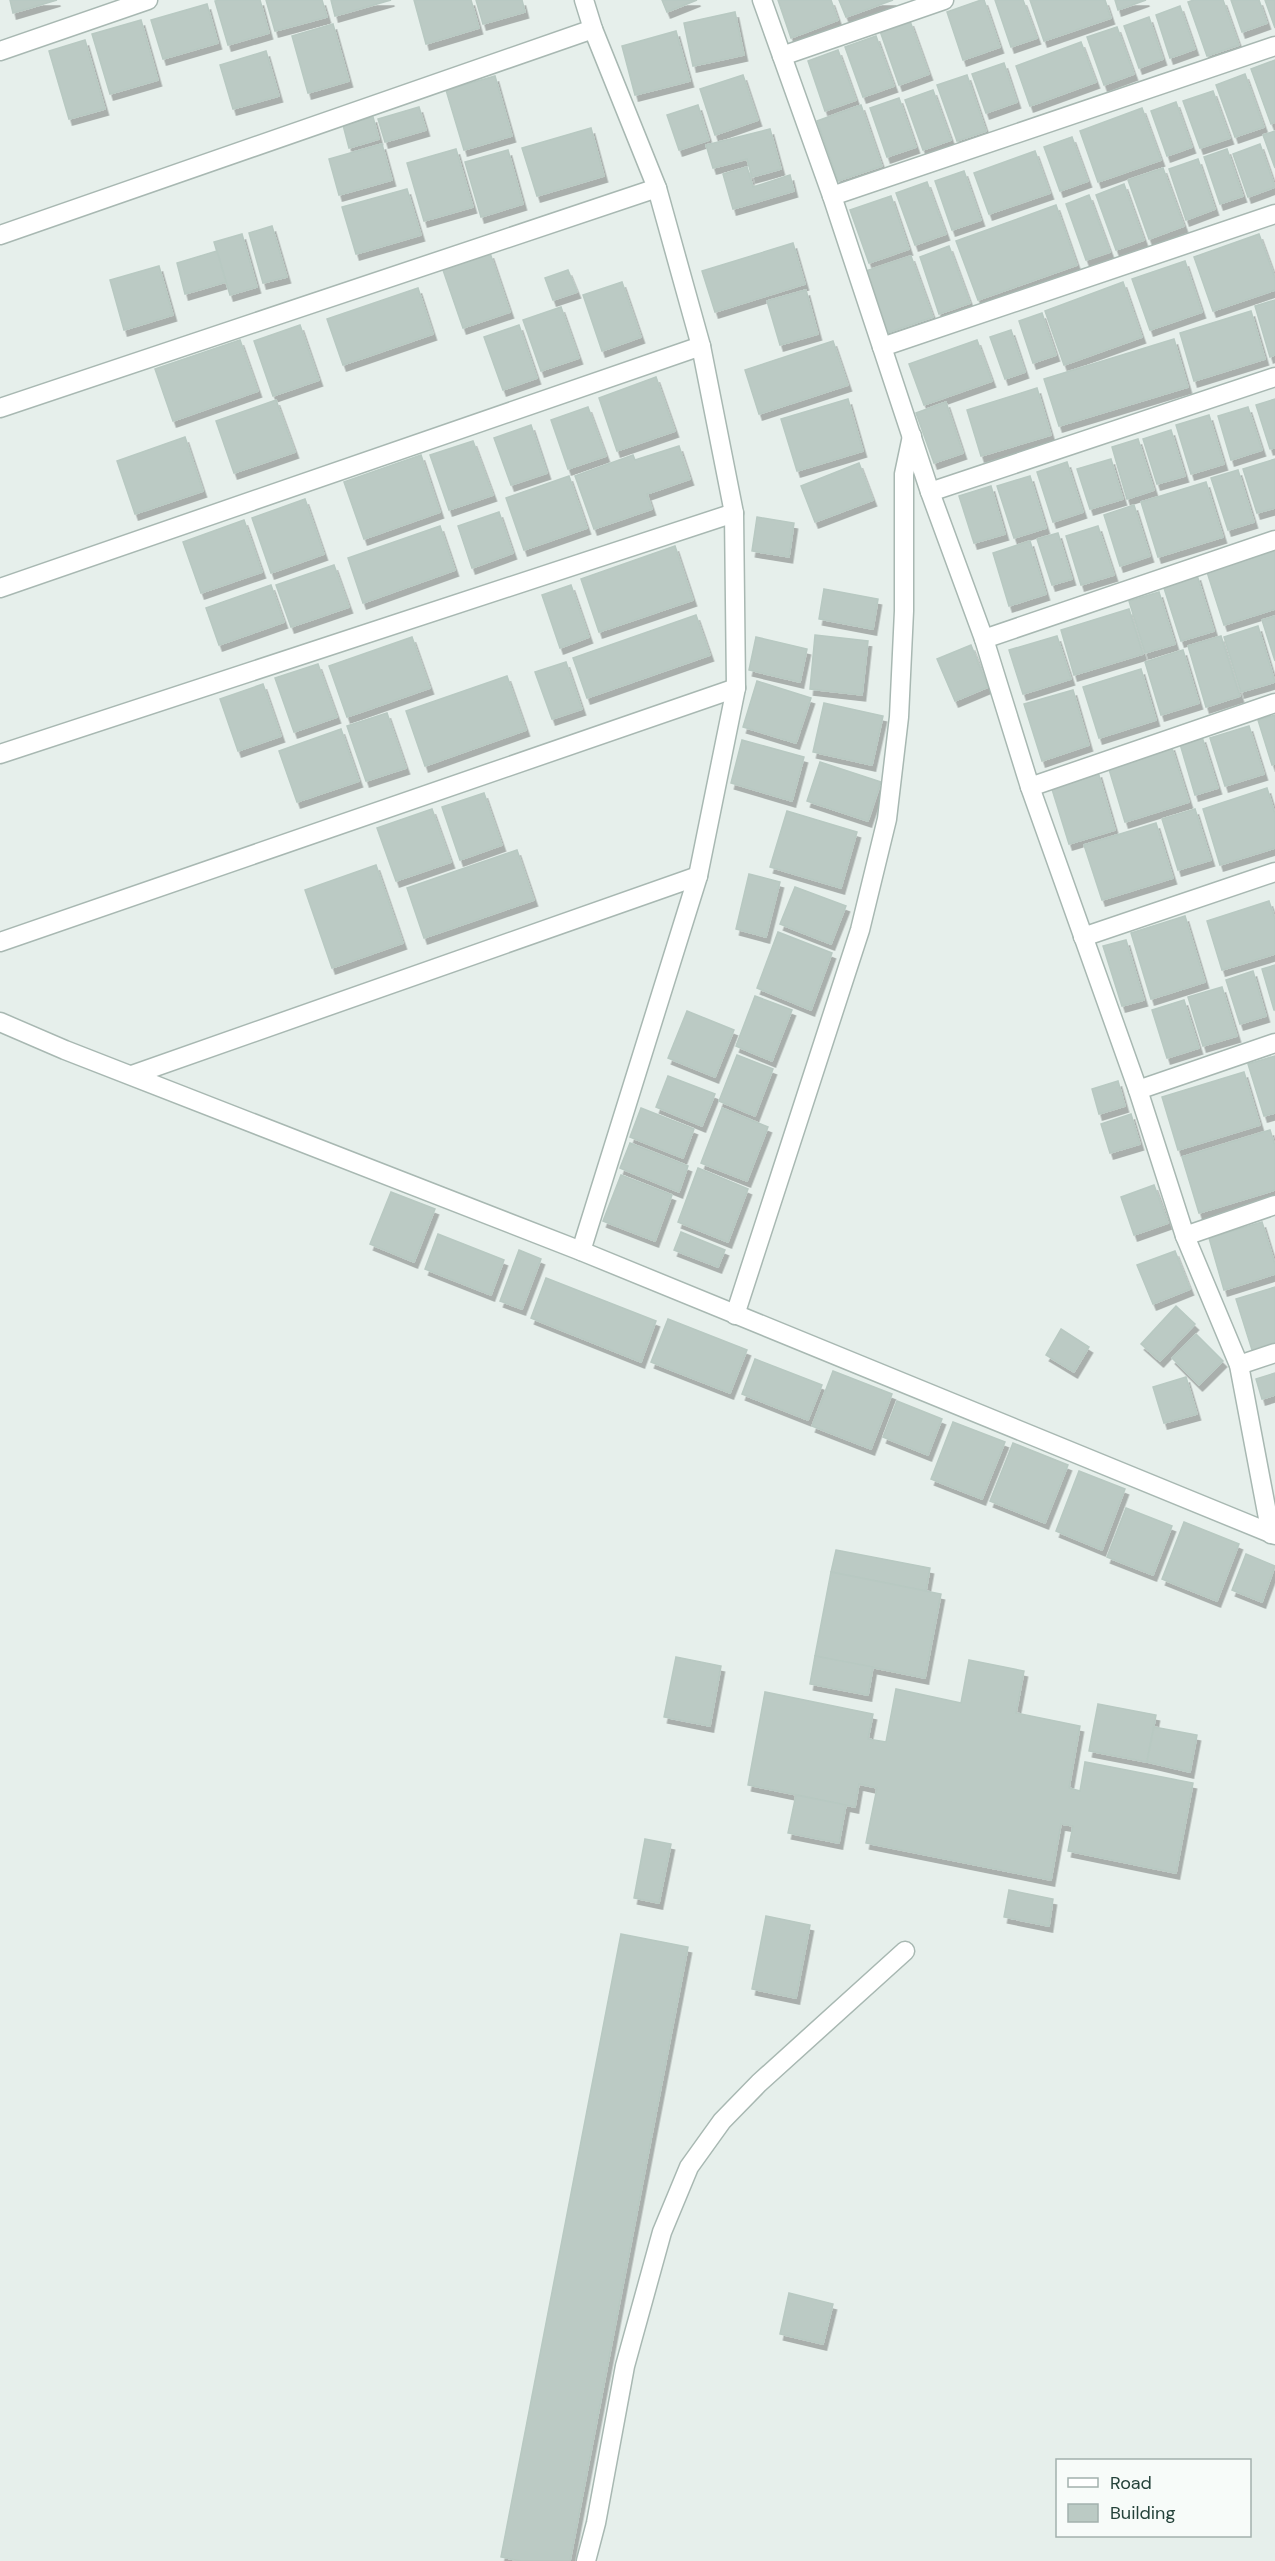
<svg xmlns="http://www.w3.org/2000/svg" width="1275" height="2561" font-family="'DM Sans',sans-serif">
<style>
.building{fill:#bbcac4;stroke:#b8c9c2;stroke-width:1.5;filter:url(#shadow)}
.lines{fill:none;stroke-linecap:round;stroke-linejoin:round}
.street-casing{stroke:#a8b8b2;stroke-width:21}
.street{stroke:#fff;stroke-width:18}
</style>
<defs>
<filter id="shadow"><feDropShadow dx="3.5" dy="6" stdDeviation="0" flood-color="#0004"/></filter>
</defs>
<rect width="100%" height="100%" fill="#e6efeb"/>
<!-- building -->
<g class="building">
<path d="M10,0H57L13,13Z"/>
<path d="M219,0H260L269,33L228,45L215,1Z"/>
<path d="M266,0H322L327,17L275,31Z"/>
<path d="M331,0H391L335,16Z"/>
<path d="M414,0H471L479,28L426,44Z"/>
<path d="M476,0H522L525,12L483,24Z"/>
<path d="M662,0H697L667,12Z"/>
<path d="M778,0H831L838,20L791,38Z"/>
<path d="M839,0H893L846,17Z"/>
<path d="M981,0H984L1000,47L963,60L947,12Z"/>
<path d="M995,0H1023L1037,38L1011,47Z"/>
<path d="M1030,0H1105L1111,18L1044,41Z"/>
<path d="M1115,0H1146L1118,10Z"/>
<path d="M1194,0H1223L1239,45L1207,56L1188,2Z"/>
<path d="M1231,0H1259L1267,23L1242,32Z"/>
<path d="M1265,0H1275V28Z"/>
<path d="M207,4L218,43L163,59L151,20Z"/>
<path d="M1180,6L1195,49L1170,58L1156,15Z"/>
<path d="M735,12L744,55L693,66L684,23Z"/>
<path d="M1149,17L1163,59L1139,68L1124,26Z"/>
<path d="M141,20L158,80L110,94L92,34Z"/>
<path d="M910,21L929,74L899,85L880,31Z"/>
<path d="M333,24L349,81L308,93L292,36Z"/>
<path d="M1117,27L1134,74L1104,85L1087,37Z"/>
<path d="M676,31L690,81L635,95L622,46Z"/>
<path d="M876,36L894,86L863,97L845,47Z"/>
<path d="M85,40L105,109L69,119L49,51Z"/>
<path d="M1081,42L1096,82L1030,106L1016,66Z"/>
<path d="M838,50L856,100L825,111L808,61Z"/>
<path d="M266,51L279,96L233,109L220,65Z"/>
<path d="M1275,60V122L1271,124L1251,69Z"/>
<path d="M1004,63L1017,102L986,113L972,74Z"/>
<path d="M1245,74L1264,127L1235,137L1216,85Z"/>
<path d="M743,75L758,120L715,135L700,89Z"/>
<path d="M967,75L986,131L957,141L937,85Z"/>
<path d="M495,76L512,136L464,150L446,90Z"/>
<path d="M933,90L951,140L923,150L905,100Z"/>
<path d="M1213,91L1230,138L1200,148L1183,101Z"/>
<path d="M899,98L916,147L887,157L870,108Z"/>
<path d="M1176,102L1192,147L1167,156L1151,111Z"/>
<path d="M698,105L709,140L679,150L667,115Z"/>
<path d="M861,105L882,166L838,181L817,121Z"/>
<path d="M419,107L426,130L385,142L378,119Z"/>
<path d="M1142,108L1161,160L1098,182L1080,131Z"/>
<path d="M373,117L379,139L349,148L343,125Z"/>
<path d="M591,128L604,176L537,196L522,148Z"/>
<path d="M770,129L781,169L752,177L747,159L713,168L706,145Z"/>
<path d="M1275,131V168L1263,135Z"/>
<path d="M1072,137L1088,181L1060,191L1044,147Z"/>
<path d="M382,144L392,180L339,195L329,159Z"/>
<path d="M1260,144L1275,187L1248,197L1233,154Z"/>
<path d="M456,149L473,207L424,221L407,163Z"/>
<path d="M1227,149L1243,196L1220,204L1204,157Z"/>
<path d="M508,150L523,204L481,217L465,162Z"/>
<path d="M1035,151L1050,193L989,214L974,173Z"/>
<path d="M1198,159L1215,209L1186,220L1169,169Z"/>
<path d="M747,167L753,187L790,175L794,191L733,209L723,174Z"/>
<path d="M1163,168L1184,226L1149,239L1128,180Z"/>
<path d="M964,171L981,220L952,230L935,181Z"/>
<path d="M927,182L946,234L915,245L896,193Z"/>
<path d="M1124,184L1144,240L1116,250L1096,195Z"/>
<path d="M407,189L421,235L356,254L342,207Z"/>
<path d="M1089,195L1110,252L1086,260L1066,204Z"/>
<path d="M891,196L909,249L869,263L850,210Z"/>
<path d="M1056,205L1077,265L978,300L956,241Z"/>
<path d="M272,226L287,277L263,283L249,233Z"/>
<path d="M242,234L257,287L230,295L214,242Z"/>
<path d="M1259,234L1275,278V290L1213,311L1194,257Z"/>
<path d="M793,243L805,284L715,312L702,271Z"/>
<path d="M949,246L970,303L939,314L920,257Z"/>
<path d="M217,251L226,282L185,294L177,263Z"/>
<path d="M490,253L510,312L463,328L443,270Z"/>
<path d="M911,256L933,317L887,333L866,271Z"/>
<path d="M1185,261L1202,312L1150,330L1132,279Z"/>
<path d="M159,266L173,315L124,330L110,280Z"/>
<path d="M568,270L577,292L553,300L545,278Z"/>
<path d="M622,282L641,337L602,351L583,295Z"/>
<path d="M1123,282L1142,337L1064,365L1045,311Z"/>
<path d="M418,288L433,334L343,365L327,319Z"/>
<path d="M806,290L818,334L780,345L767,301Z"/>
<path d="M1275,300V355L1270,357L1255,306Z"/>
<path d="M561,307L579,358L541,371L523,320Z"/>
<path d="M1251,311L1265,359L1194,381L1180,333Z"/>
<path d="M1042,313L1056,355L1033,363L1019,321Z"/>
<path d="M300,325L319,380L273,396L254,341Z"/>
<path d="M519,325L537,378L503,390L484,337Z"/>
<path d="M1011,330L1025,372L1005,379L990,337Z"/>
<path d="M1174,339L1188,387L1059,426L1044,379Z"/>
<path d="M240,340L258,391L173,421L155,369Z"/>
<path d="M977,340L992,381L924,405L909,364Z"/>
<path d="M833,341L848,385L759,414L745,370Z"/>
<path d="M656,377L675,431L617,451L599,398Z"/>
<path d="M1037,388L1051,435L981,456L967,410Z"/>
<path d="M848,399L863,451L797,471L781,419Z"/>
<path d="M1275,399V448L1270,449L1256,405Z"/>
<path d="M276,400L295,452L234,473L216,421Z"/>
<path d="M946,402L963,453L934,463L916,413Z"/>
<path d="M588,407L606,456L568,469L551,420Z"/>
<path d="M1248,407L1262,450L1231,460L1218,416Z"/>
<path d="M1209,415L1224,464L1191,474L1176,425Z"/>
<path d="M531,425L547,473L511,485L494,438Z"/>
<path d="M1171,430L1185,476L1157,484L1143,439Z"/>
<path d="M185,437L203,491L135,514L117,461Z"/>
<path d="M1138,439L1154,490L1127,499L1112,447Z"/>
<path d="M473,441L493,495L449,510L430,455Z"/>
<path d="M679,446L690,479L647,494L652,509L594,529L575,476L633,455L635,460Z"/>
<path d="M421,455L440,512L364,539L344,482Z"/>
<path d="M1111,459L1123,499L1090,509L1077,469Z"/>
<path d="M1275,459V508L1257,513L1243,469Z"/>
<path d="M1067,462L1083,512L1053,522L1037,472Z"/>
<path d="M859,463L873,500L815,522L801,486Z"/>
<path d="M1238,470L1254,522L1228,530L1211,478Z"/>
<path d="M569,476L587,528L524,550L506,498Z"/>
<path d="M1030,476L1046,528L1014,538L997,486Z"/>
<path d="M1206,482L1223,537L1158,557L1141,502Z"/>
<path d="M991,486L1005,534L974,543L959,496Z"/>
<path d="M305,499L324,554L271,573L252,518Z"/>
<path d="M1134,505L1150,556L1120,566L1104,515Z"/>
<path d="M499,512L513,553L472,568L458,526Z"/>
<path d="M757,517L794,523L789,557L752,551Z"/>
<path d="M244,520L262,572L201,593L183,542Z"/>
<path d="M440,526L455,570L363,603L348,558Z"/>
<path d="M1098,526L1114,575L1081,585L1066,536Z"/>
<path d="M1058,533L1072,579L1052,585L1037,539Z"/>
<path d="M1030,541L1046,594L1009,606L993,553Z"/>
<path d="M675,546L693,600L599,632L581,579Z"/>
<path d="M1275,551V609L1224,625L1207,572Z"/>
<path d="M334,565L349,607L291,627L276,585Z"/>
<path d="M1197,575L1214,631L1181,641L1163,585Z"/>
<path d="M271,585L284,622L219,645L206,608Z"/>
<path d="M571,585L589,637L560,648L542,595Z"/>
<path d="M824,589L878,599L873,629L819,619Z"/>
<path d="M1159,592L1175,644L1145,653L1129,601Z"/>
<path d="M1129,609L1143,654L1074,675L1061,630Z"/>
<path d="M696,615L710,655L587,698L573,658Z"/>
<path d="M1275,616V661L1262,620Z"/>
<path d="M1258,626L1275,682L1241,692L1224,637Z"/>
<path d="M815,635L868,641L862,695L810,689Z"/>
<path d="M1057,636L1071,679L1023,694L1009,650Z"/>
<path d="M1221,636L1240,696L1206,707L1188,646Z"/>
<path d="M412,637L430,688L347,717L329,666Z"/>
<path d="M756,637L807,649L800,682L749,670Z"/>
<path d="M971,645L988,687L955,701L937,659Z"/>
<path d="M1183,650L1199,703L1161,715L1145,662Z"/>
<path d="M566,662L582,709L552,719L535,672Z"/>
<path d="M318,664L337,717L294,732L275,678Z"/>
<path d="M1141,669L1156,720L1099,738L1083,687Z"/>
<path d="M507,676L526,730L425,766L406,711Z"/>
<path d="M757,681L811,698L796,743L743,727Z"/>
<path d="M263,684L281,736L238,751L220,699Z"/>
<path d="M1073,690L1089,745L1042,761L1024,704Z"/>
<path d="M824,703L883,716L872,765L813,752Z"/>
<path d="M387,713L406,768L366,781L347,726Z"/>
<path d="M1275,715V764L1272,765L1258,720Z"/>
<path d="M1249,726L1264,774L1225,786L1210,738Z"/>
<path d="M341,729L359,781L297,802L279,751Z"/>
<path d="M1202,737L1218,788L1195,795L1180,744Z"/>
<path d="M742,740L804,757L792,801L731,783Z"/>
<path d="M1171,745L1189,802L1125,822L1108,766Z"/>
<path d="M820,762L881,782L868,821L807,801Z"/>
<path d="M1098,772L1115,830L1069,844L1051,786Z"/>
<path d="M1267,788L1275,814V848L1220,865L1203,809Z"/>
<path d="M484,793L502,845L460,860L442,807Z"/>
<path d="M432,809L451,862L396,881L377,828Z"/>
<path d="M1195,809L1211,860L1178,870L1162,819Z"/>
<path d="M787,811L857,832L841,888L770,867Z"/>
<path d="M1156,823L1173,878L1102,900L1084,845Z"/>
<path d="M517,850L534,900L424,938L407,888Z"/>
<path d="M376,865L403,943L332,968L305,890Z"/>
<path d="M749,874L780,882L766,937L736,929Z"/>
<path d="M795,887L846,906L831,944L780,924Z"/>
<path d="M1269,901L1275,919V954L1222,970L1207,921Z"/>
<path d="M1185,916L1205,982L1151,999L1131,933Z"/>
<path d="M778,932L832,953L811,1010L757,988Z"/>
<path d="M1126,940L1144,1000L1122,1006L1103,946Z"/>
<path d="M1275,965V1010H1274L1262,969Z"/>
<path d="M1253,971L1266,1016L1240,1024L1226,980Z"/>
<path d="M1222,987L1237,1036L1203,1046L1188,997Z"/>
<path d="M755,996L792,1010L772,1061L736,1046Z"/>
<path d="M1184,1000L1199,1048L1167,1058L1152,1010Z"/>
<path d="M687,1011L734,1030L715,1077L668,1058Z"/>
<path d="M737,1055L773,1069L755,1116L719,1101Z"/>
<path d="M1275,1056V1113L1264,1116L1248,1064Z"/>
<path d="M1244,1072L1260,1125L1178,1150L1162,1097Z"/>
<path d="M668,1076L715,1094L702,1126L656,1107Z"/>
<path d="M1118,1081L1125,1106L1099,1114L1092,1089Z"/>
<path d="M641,1108L694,1129L683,1158L630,1137Z"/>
<path d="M722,1108L768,1127L747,1181L701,1163Z"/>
<path d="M1131,1114L1140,1144L1110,1153L1101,1124Z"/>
<path d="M1270,1130L1275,1146V1190L1199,1213L1182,1157Z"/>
<path d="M630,1143L688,1166L679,1192L620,1168Z"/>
<path d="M698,1168L748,1189L728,1242L678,1222Z"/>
<path d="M621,1175L672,1195L655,1241L603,1221Z"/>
<path d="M1154,1185L1168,1223L1134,1235L1121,1197Z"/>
<path d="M391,1192L435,1209L414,1262L370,1244Z"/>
<path d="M1262,1222L1275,1264V1274L1224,1290L1209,1238Z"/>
<path d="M681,1232L725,1250L718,1267L674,1250Z"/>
<path d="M438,1234L504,1260L491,1295L425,1269Z"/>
<path d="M519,1250L541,1259L522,1309L500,1301Z"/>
<path d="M1175,1251L1190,1289L1153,1304L1137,1265Z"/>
<path d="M546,1278L656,1321L641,1362L531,1318Z"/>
<path d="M1275,1287V1346L1253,1353L1236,1299Z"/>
<path d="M1176,1306L1195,1324L1160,1361L1141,1344Z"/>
<path d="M668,1319L747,1350L730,1393L651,1362Z"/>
<path d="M1061,1329L1089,1347L1074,1372L1046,1355Z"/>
<path d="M1196,1334L1223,1361L1199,1385L1172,1358Z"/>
<path d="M755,1359L822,1385L808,1420L742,1394Z"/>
<path d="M833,1371L892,1394L871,1449L812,1426Z"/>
<path d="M1275,1373V1395L1262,1399L1256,1379Z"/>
<path d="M1186,1377L1197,1414L1164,1423L1153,1387Z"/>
<path d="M897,1401L942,1419L928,1455L883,1437Z"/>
<path d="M953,1422L1005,1442L982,1499L931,1479Z"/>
<path d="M1013,1443L1068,1465L1045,1523L990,1501Z"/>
<path d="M1079,1471L1125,1489L1102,1550L1056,1531Z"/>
<path d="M1126,1508L1172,1526L1153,1575L1107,1557Z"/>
<path d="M1184,1522L1239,1544L1217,1601L1162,1579Z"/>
<path d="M836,1550L930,1568L926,1591L831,1572Z"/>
<path d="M1246,1554L1275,1566L1262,1602L1232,1590Z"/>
<path d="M831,1572L941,1594L925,1678L815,1656Z"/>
<path d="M815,1656L873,1667L868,1695L810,1684Z"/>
<path d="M676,1657L721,1666L710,1726L664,1717Z"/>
<path d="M969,1660L1024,1671L1016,1713L1080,1726L1069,1788L1080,1791L1085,1762L1193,1783L1176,1873L1068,1851L1073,1826L1061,1824L1051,1880L866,1843L877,1788L859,1784L855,1807L748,1785L765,1692L873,1714L868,1739L886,1742L896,1689L961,1703Z"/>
<path d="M1098,1704L1156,1715L1147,1762L1089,1751Z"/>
<path d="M1154,1727L1197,1735L1190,1772L1147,1762Z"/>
<path d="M796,1795L846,1805L839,1843L788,1833Z"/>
<path d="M645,1839L671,1844L659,1903L634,1898Z"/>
<path d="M1009,1890L1053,1899L1049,1926L1004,1917Z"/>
<path d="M766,1916L810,1925L796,1998L752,1989Z"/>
<path d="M621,1934L688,1947L570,2561H521L501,2557Z"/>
<path d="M789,2293L833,2304L823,2344L780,2334Z"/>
</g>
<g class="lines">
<!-- street casing -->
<g class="street-casing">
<g id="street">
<path d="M762,0L832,196L930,492L984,639L1030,787L1138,1090L1185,1236L1239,1365L1271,1534L1275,1532"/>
<path d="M0,51L148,0"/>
<path d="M782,56L944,0"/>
<path d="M832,196L1275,46"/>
<path d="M0,235L593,29"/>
<path d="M882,347L1275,214"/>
<path d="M0,408L657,188"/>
<path d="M930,492L1275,377"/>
<path d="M0,588L701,346"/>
<path d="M984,639L1275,540"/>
<path d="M0,754L734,513"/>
<path d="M1030,787L1275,703"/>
<path d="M1083,937L1275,872"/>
<path d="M0,942L736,688"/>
<path d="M0,1022L65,1050L581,1251L1275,1535"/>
<path d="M132,1075L698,876"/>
<path d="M1138,1090L1275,1043"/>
<path d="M1185,1236L1275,1205"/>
<path d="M581,1251L698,876L736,688L734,513L701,346L657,188L593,29L584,0"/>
<path d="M735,1315L860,930L887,819L899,717L904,611V474L912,436"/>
<path d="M1239,1365L1275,1353"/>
<path d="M586,2561L596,2523L625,2366L662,2232L689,2167L722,2121L759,2083L905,1951"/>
</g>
</g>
<!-- street -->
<use href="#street" class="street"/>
</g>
<!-- legend -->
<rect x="1056" y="2459" width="195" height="78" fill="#f7fbf9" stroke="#a3b1ad" stroke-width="1.5"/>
<rect x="1068" y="2478" width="30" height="9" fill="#ffffff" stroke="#a3b1ad" stroke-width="1.5"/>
<text x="1110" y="2489" font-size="18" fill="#24423a">Road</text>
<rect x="1068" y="2504" width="30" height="18" fill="#bbcac4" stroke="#a3b1ad" stroke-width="1.5"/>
<text x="1110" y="2519" font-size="18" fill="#24423a">Building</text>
</svg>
